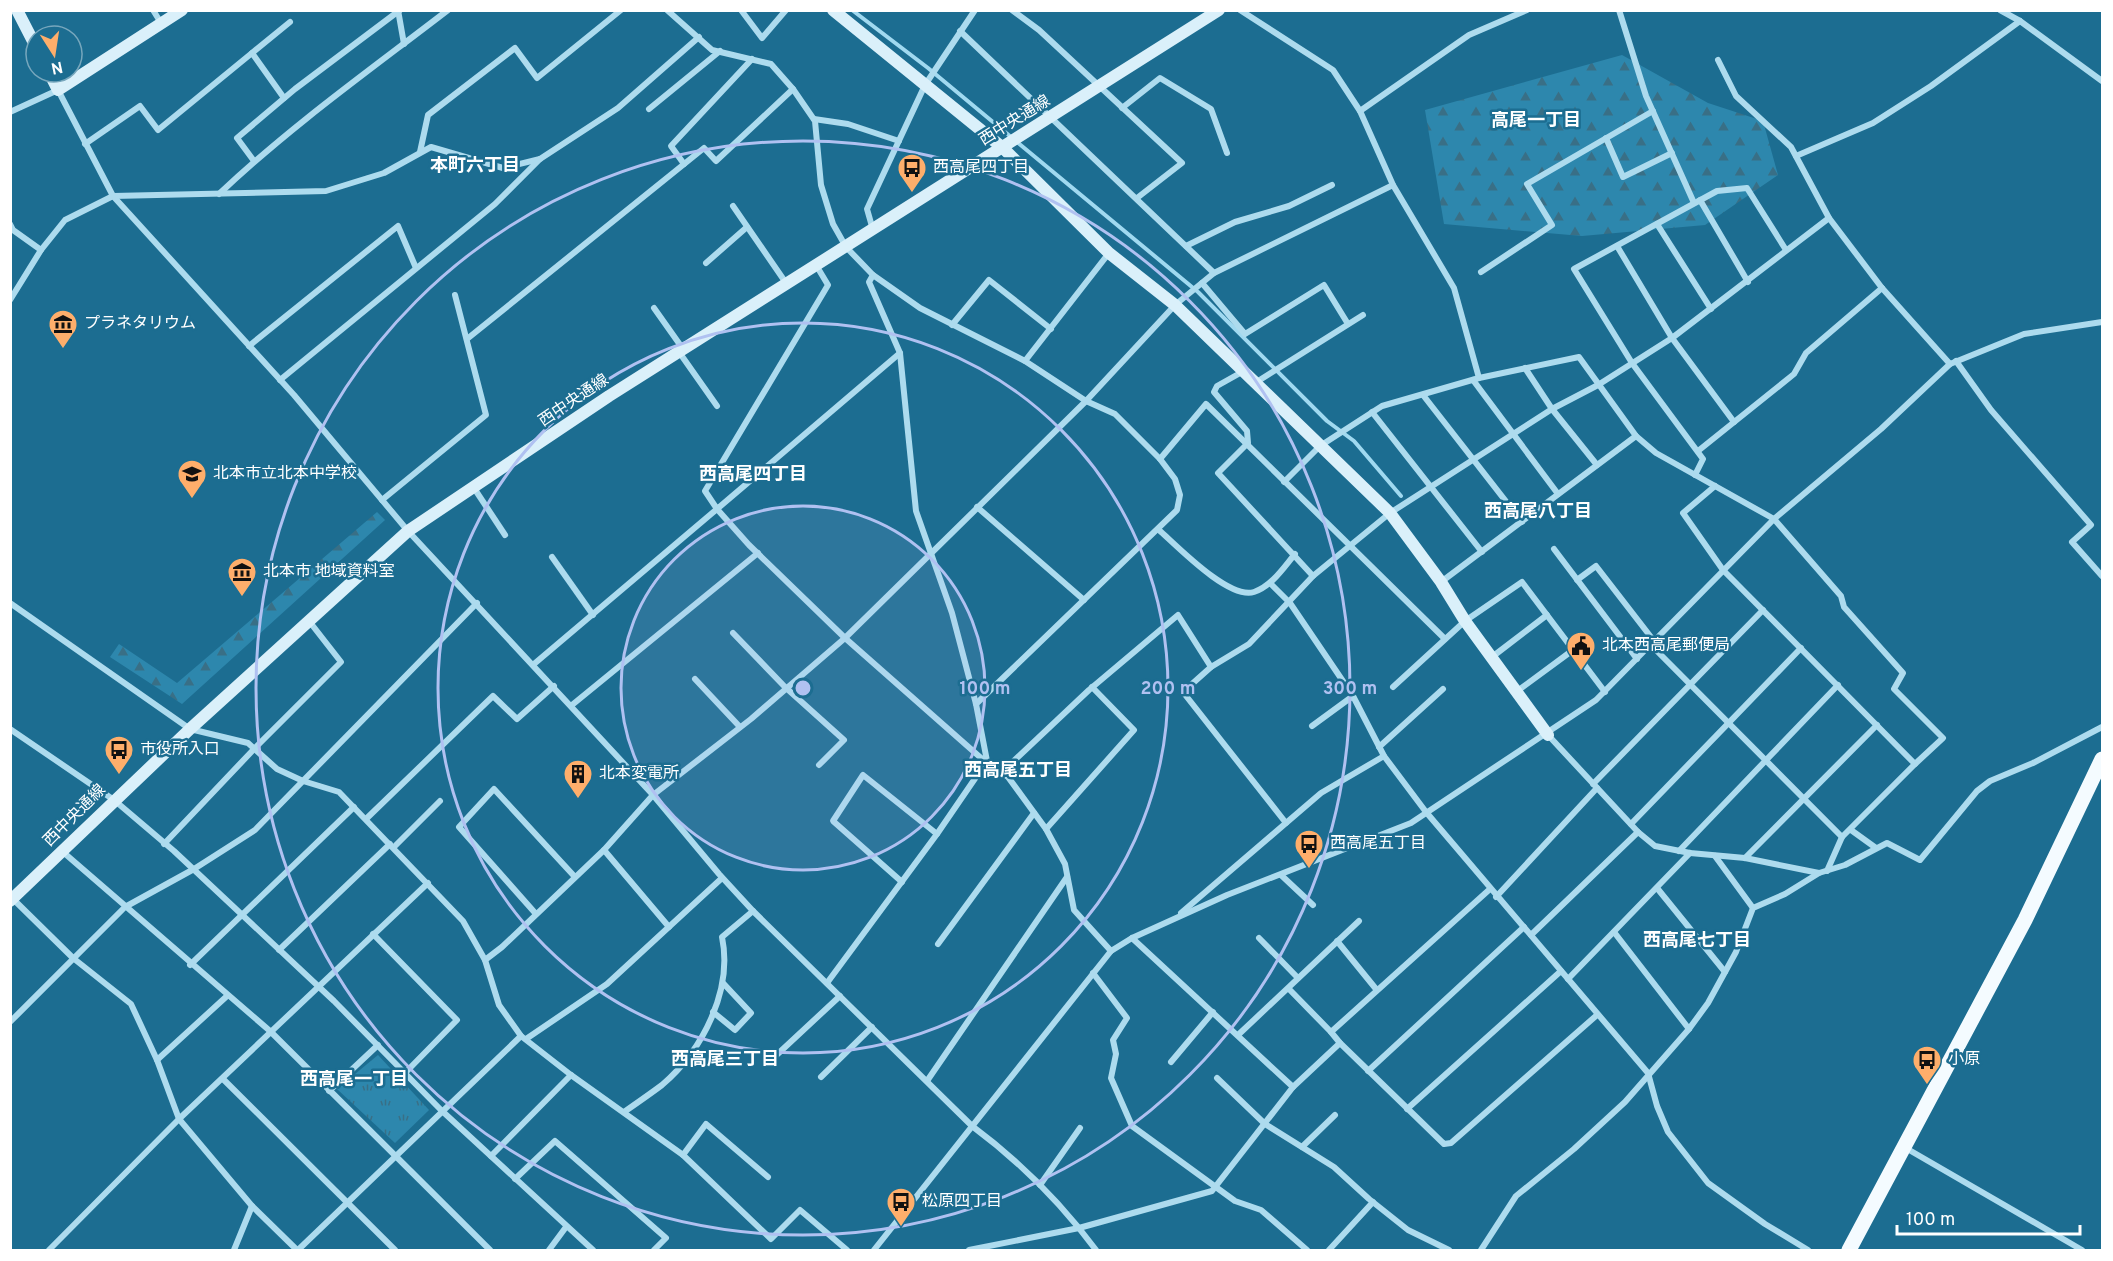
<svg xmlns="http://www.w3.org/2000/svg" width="2113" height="1261" font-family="Overpass,'Noto Sans JP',sans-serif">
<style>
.grass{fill:url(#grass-tufts)}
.forest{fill:url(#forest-firs)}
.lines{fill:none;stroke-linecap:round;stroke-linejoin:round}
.stream{stroke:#a0d9f0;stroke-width:4}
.street{stroke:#addbee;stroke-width:6}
.secondary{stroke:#daf0fa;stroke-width:12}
.primary{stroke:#f4fbff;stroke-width:15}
.ring{fill:none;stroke:#b0c1f1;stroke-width:3}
.labels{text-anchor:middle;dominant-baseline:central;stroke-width:5;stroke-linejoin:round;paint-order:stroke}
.street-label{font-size:16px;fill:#fff;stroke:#1c6d91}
.poi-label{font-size:16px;fill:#fff;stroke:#1c6d91;text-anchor:start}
.neighbourhood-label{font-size:18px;font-weight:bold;fill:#fff;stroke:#1c6d91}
.centre{fill:#b0c1f1;stroke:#1c6d91;stroke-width:3}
.ring-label{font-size:18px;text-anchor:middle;font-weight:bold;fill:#b0c1f1;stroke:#1c6d91;stroke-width:5;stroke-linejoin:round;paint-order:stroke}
</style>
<defs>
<pattern id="grass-tufts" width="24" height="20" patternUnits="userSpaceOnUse" patternTransform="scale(1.5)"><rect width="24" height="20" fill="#2d87ad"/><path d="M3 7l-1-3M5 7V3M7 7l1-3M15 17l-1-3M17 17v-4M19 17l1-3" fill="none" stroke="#396f86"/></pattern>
<pattern id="forest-firs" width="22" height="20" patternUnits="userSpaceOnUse" patternTransform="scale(1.5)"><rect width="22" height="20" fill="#2d87ad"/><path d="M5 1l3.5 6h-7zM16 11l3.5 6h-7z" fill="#396f86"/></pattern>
</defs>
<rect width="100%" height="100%" fill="#1c6d91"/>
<!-- grass -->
<path class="grass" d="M378,1055L429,1110L395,1143L337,1089Z"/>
<!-- forest -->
<g class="forest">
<path d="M1622,55L1708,103L1763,121L1778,175L1705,225L1582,236L1444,224L1425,110Z"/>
<path d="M377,512L385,520L182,704L110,657L119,644L177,683Z"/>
</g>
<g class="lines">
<!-- stream -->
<g class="stream">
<path d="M852,10L928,68L1011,137"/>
<path d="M1017,142L1198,292L1327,421L1354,441L1401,496"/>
</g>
<!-- street -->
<g class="street">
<path d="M153,10L161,23"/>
<path d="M398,10L404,44"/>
<path d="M667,10L712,50L771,64L793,89L815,121L821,185L833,224L846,247L873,275L920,308L1025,361L1086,401L1115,414L1160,459L1175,479L1180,495L1177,510L976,704"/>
<path d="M741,10L762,38L786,10"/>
<path d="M1012,10L1039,30L1182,163L1137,198"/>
<path d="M1240,10L1333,70L1360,111L1393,185L1454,288L1479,378"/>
<path d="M1619,10L1646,96L1694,203"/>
<path d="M2000,10L2020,21L2102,81"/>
<path d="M960,31L1214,273"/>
<path d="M1718,60L1736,96L1791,147L1829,218L1882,288L1950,364"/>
<path d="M284,98L252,53L290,22"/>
<path d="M1122,108L1160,78L1211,109L1227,153"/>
<path d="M649,109L720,51"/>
<path d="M1360,111L1469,35L1527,10"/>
<path d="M10,112L58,90L113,196L294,395L408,531L653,795L719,874L753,911L972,1126C1019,1161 1061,1203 1096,1250"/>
<path d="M814,119L848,124L899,141"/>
<path d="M1606,138L1623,177L1672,153"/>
<path d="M85,144L140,106L158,130L252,53"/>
<path d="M420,152L428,115L515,48L537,78L621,10"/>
<path d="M1796,156L1873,123L1931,86L2020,21"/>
<path d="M254,161L237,138L295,89L400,10"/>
<path d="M684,164L671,146L752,59"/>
<path d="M219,194C291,126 370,70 448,10"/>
<path d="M1700,200L1748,282"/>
<path d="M733,206L786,283"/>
<path d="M10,224L13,230L41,250"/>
<path d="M1657,224L1711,309"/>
<path d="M873,230L867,209L925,85L975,10"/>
<path d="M1186,246L1235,222L1289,206L1332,185"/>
<path d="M1617,246L1672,338L1734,422"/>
<path d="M706,263L747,227"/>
<path d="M816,265L828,285L705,491L717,509L900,353"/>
<path d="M1481,272L1552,225L1527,184L1653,111"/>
<path d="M1202,283L1245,334L1324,285L1348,324"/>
<path d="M10,300L41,250L65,220L113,196L326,191L384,173L431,147L503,168L540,159"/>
<path d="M654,308L683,349"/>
<path d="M952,325L989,280L1051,329"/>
<path d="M467,339L704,148L716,161L793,89"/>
<path d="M249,346L398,226L416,268"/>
<path d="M679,352L717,406"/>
<path d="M1025,361L1109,253"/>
<path d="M1956,361L1991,410L2091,525L2072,542L2102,576"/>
<path d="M1525,368L1552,409L1597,465"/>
<path d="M1242,372L1217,386L1214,392L1247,431L1248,443L1218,473L1313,576L1390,513L1552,409L1598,385L1672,338L1829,218"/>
<path d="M280,380L495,204L540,159L618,108L699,37"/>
<path d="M1473,380L1558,494"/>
<path d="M1255,383L1363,315"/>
<path d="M1423,395L1522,522"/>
<path d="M1372,412L1482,552"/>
<path d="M1698,451L1794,374L1806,353L1882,288"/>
<path d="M1160,459L1206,404L1445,639"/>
<path d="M1695,475L1703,459L1632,363L1574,269L1717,191L1747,188L1786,250"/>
<path d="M1284,482L1320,446L1382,406L1479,378L1579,357L1636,436L1656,453L1774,519L1841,596L1844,607L1903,673L1894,689L1943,738L1915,764"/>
<path d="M1715,486L1683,513L1723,570L1915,764L1842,837L1827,871"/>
<path d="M474,488L505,535"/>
<path d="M382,500L486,415L455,295"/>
<path d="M977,507L1084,600"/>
<path d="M1159,530C1177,546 1229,600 1254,592C1272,586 1284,567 1295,554"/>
<path d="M1554,549L1637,659"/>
<path d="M552,557L593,615"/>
<path d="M1577,580L1596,566L1654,641"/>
<path d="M1441,582L1636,436"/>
<path d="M1270,583L1290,603L1353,696L1384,756L1426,812L1648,1073L1657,1106L1668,1132L1708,1183L1765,1224L1808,1250"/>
<path d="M10,603L190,729L248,743L277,769L303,781L339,792L463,921L485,960L499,1005L521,1036L571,1075L683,1155L771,1239L800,1210L847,1250"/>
<path d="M733,633L785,687L844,740L819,765"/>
<path d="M1651,645L1842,837"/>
<path d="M1492,657L1547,615"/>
<path d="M534,664L717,509L749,545L845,638L981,758L1008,777L1046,829L1065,864L1074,910L1111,951"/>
<path d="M695,679L740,727"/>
<path d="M1393,687L1465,621L1522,582L1605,692"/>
<path d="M1516,692L1573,650"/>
<path d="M572,705L758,553"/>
<path d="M1312,726L1353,696"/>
<path d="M10,729L114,800L174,851L334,1001L441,1110L593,1250"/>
<path d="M1548,735L1638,832L1655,846L1690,853L1745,858L1819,873"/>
<path d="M1379,747L1443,689"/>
<path d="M1001,773L1089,690L1178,615L1211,667"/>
<path d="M1593,784L1763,610"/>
<path d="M366,819L493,696L517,719L554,686"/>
<path d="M1286,823L1183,692L1211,667L1249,644L1313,576"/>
<path d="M1631,824L1801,648"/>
<path d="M1046,829L1134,730L1092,687"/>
<path d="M1851,830L1876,848"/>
<path d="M164,844L255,748L341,662L309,621"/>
<path d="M394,847L440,801"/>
<path d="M604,850L669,927"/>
<path d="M1679,851L1838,685"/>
<path d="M63,852L270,1031L490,1250"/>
<path d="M1715,856L1753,908"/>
<path d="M1745,858L1877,725"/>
<path d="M1281,875L1313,905"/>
<path d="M902,882L833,821L863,775L937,834"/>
<path d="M1657,888L1725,972"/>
<path d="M1490,889L1331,1032L1340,1043L1444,1144L1451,1143L1597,1015"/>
<path d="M11,897L73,958L131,1004L157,1060L179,1119L252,1206L297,1250"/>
<path d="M1496,897L1597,788"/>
<path d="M1181,913L1321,793L1384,756"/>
<path d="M536,914L459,827L494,789L575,877"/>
<path d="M1614,932L1689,1029"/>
<path d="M373,934L457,1020L405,1073"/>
<path d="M1531,935L1638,832"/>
<path d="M1132,938L1293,1087L1340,1043"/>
<path d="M1259,938L1298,978"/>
<path d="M1337,941L1376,989"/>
<path d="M938,944L1034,813"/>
<path d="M279,950L390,844"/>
<path d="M485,960L502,947L604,850L653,795L751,719L845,638L1086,401L1175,305L1214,273L1393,185"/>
<path d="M190,965L354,807"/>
<path d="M1093,973L1127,1018L1113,1040L1116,1054L1111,1078L1132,1126L1235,1201L1261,1210L1307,1250"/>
<path d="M1568,979L1690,853"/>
<path d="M827,983L937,834L987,761L976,704L952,613L916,511L900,353L869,282L873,275"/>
<path d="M1289,989L1331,1032"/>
<path d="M713,1012L735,1030L751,1013L723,983"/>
<path d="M10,1022L125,907L194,869L255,830L477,603"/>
<path d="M1238,1035L1359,921"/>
<path d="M526,1039L607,984L722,878"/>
<path d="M157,1060L227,996"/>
<path d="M1171,1062L1213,1012"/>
<path d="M768,1063L840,996"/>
<path d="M1368,1071L1524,927"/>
<path d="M821,1077L872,1027"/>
<path d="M1217,1078L1265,1124L1334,1167L1369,1199L1408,1230L1449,1250"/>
<path d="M223,1079L395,1250"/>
<path d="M927,1081L1067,877"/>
<path d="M329,1091L378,1045"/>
<path d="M1407,1109L1561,971"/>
<path d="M624,1112C637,1103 650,1094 662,1085C703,1050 733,990 722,937L753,911"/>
<path d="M1302,1147L1335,1115"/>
<path d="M1904,1147L2082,1250"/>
<path d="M683,1155L706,1124L768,1177"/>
<path d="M491,1156L571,1075"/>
<path d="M515,1179L555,1141L666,1238L654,1250"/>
<path d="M1040,1185L1080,1128"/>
<path d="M49,1250L179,1119L428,883"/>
<path d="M234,1250L252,1206"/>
<path d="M298,1250L521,1036"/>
<path d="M549,1250L566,1227"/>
<path d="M874,1250L1111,951L1132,938L1227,895L1411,823L1596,700L1774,519L1881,429L1950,364L2024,334L2102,322"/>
<path d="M969,1250L1079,1228L1212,1191L1293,1087"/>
<path d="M1329,1250L1373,1202"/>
<path d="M1481,1250L1516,1196L1574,1149L1625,1102L1689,1029L1708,1003L1736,952L1753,908L1785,894L1819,873L1845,865L1887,843L1920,860L1977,791L1990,781L2033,763L2102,727"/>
</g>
<!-- secondary -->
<g class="secondary">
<path d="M17,10L36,47"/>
<path d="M833,10L1003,148L1109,253L1175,305L1390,513L1441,582L1465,621L1548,735"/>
<path d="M49,72L58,90L182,10"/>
<path d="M10,901L190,729L408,531L609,396L1219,10"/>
</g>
<!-- primary -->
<path class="primary" d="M1849,1250L2025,920L2102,759"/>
</g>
<!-- distance rings -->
<circle cx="803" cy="688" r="182" fill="#b0c1f1" fill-opacity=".12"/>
<g class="ring">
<circle cx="803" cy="688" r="182"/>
<circle cx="803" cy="688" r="365"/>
<circle cx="803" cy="688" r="547"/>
</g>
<!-- icons -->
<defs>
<g id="bus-pin" transform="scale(1.5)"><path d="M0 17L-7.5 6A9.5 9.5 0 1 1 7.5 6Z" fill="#feae6b" stroke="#1c6d91"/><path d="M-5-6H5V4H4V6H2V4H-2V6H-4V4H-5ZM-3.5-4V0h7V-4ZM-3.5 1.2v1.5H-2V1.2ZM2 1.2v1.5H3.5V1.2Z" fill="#111"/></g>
<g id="museum-pin" transform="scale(1.5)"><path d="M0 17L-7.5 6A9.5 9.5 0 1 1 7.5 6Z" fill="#feae6b" stroke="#1c6d91"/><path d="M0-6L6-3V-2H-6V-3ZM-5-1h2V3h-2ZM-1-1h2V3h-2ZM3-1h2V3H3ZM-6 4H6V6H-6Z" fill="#111"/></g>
<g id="school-pin" transform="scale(1.5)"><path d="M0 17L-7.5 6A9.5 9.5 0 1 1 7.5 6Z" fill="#feae6b" stroke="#1c6d91"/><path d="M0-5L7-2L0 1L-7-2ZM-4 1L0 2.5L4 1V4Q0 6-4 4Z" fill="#111"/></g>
<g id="civic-pin" transform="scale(1.5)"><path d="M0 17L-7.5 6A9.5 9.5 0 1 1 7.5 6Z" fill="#feae6b" stroke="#1c6d91"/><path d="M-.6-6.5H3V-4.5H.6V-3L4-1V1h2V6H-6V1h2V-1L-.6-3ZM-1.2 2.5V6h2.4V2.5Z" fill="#111"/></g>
<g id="building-pin" transform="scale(1.5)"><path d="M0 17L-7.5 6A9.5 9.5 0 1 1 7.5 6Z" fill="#feae6b" stroke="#1c6d91"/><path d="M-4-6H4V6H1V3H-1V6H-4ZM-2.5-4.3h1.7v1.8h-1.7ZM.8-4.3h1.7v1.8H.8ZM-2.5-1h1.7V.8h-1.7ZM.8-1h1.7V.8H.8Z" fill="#111"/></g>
</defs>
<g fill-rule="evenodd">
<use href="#bus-pin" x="912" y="168"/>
<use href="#museum-pin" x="63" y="324"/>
<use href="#school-pin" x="192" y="474"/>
<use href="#museum-pin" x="242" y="572"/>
<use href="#civic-pin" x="1581" y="646"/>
<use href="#bus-pin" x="119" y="750"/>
<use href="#building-pin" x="578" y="774"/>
<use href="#bus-pin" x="1309" y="844"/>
<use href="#bus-pin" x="1927" y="1060"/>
<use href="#bus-pin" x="901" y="1202"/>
</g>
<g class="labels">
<!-- street labels -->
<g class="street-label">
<text transform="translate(1015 121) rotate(-32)">西中央通線</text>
<text transform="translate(574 401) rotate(-34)">西中央通線</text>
<text transform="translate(75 816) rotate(-45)">西中央通線</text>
</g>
<!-- poi labels -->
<g class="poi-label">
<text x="933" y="168">西高尾四丁目</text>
<text x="84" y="324">プラネタリウム</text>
<text x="213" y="474">北本市立北本中学校</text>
<text x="263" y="572">北本市 地域資料室</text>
<text x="1602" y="646">北本西高尾郵便局</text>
<text x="140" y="750">市役所入口</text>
<text x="599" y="774">北本変電所</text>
<text x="1330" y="844">西高尾五丁目</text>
<text x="1948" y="1060">小原</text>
<text x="922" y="1202">松原四丁目</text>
</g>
<!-- neighbourhood labels -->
<g class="neighbourhood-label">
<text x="1536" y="121">高尾一丁目</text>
<text x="475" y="166">本町六丁目</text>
<text x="753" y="475">西高尾四丁目</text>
<text x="1538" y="512">西高尾八丁目</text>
<text x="1018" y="771">西高尾五丁目</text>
<text x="1697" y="941">西高尾七丁目</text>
<text x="725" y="1060">西高尾三丁目</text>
<text x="354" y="1080">西高尾一丁目</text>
</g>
</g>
<circle cx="803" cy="688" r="9" class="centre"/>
<g class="ring-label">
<text x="985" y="694">100 m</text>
<text x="1168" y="694">200 m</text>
<text x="1350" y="694">300 m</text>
</g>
<!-- border -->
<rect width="2113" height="1261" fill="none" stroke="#ffffff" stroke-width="24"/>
<!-- north arrow -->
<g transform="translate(54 54) rotate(168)"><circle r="28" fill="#1c6d91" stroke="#77a7bd" stroke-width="1.5"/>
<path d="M0-4.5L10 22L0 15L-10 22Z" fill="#feae6b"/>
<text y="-9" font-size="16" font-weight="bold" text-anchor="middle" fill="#ffffff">N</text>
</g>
<!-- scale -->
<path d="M1897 1225v9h183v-9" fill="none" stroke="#ffffff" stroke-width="3"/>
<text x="1906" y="1225" font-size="18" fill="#ffffff" stroke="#1c6d91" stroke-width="4.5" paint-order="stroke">100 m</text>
</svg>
